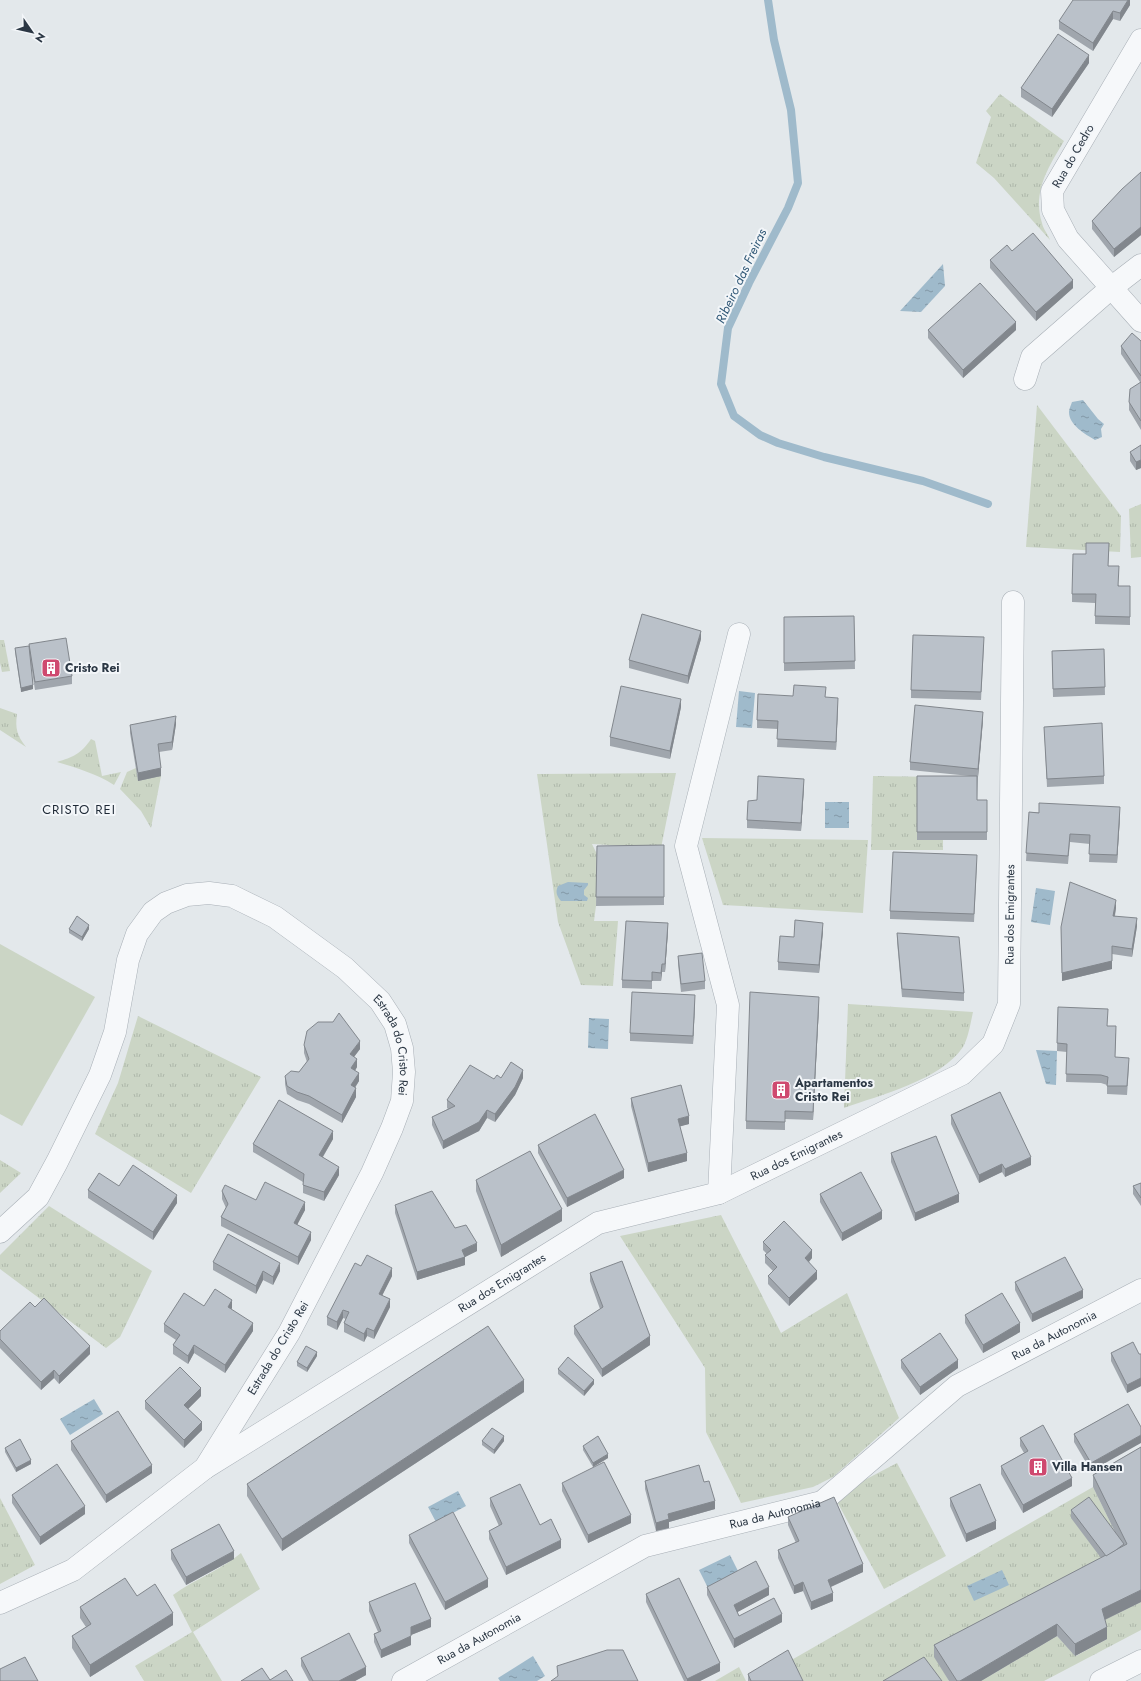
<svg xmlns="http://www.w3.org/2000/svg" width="1141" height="1681" font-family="Jost,sans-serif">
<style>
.grass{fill:url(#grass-tufts)}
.pitch{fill:#cbd5c5}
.water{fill:url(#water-ripples)}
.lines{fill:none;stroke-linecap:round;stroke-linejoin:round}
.stream{stroke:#9fbacb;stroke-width:8}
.minor-casing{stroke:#a8afb6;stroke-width:23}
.tertiary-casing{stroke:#a8afb6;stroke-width:23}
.minor{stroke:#f6f8fa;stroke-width:22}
.tertiary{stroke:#f6f8fa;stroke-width:22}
.wall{fill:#a0a6ad}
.shaded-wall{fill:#82878d}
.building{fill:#bac1c9;stroke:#82878d}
.labels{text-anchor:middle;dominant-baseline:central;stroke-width:4;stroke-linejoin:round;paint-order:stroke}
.street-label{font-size:12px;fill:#2b3744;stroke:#f3f6f9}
.poi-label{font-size:12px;font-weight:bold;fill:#2b3744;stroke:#f3f6f9;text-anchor:start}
.water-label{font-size:13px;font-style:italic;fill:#345b79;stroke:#f3f6f9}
.neighbourhood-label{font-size:13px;letter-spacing:1px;fill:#1d2835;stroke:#f3f6f9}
</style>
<defs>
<pattern id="grass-tufts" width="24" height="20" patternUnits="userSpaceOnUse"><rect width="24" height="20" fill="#cbd5c5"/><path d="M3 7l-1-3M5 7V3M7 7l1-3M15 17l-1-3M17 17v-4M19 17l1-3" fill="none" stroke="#aeb7aa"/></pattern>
<pattern id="water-ripples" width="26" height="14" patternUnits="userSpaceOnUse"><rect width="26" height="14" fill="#9fbacb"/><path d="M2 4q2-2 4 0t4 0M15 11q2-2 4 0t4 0" fill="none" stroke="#8298a6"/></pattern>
</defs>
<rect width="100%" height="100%" fill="#e3e8eb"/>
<!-- grass -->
<g class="grass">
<path d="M1000,94L1064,141C1049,166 1032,192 1042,223C1043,229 1048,234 1050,240L994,178L976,163L991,117L986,111Z"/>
<path d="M1037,405L1121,516L1120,552L1026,547Z"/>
<path d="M1141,504V557L1131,558L1129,509Z"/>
<path d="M0,640H4L10,671L2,672L0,663Z"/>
<path d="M0,708L17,714C15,729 17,735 26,747L0,730Z"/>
<path d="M91,739L95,741L102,776L121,772L114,785C97,774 77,768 57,762C73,757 81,754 91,739Z"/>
<path d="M136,768L161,776L151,828L141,811L120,789L127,772Z"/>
<path d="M676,773L661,848L592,844L597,854L596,906L594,921H618L613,986L581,985L558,922L537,774Z"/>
<path d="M873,776L943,777L917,840H943V850H871Z"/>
<path d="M702,838L868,840L863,913L723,905Z"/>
<path d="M848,1004L973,1012C971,1021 968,1039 963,1047C941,1080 880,1095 844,1108Z"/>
<path d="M138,1016L261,1077L191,1193L95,1134L118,1083Z"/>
<path d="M0,1160L21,1173L0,1193Z"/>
<path d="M49,1206L152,1271L120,1337L106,1348L0,1269V1255Z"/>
<path d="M721,1215L781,1333L847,1293L899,1418L833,1477L813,1487L741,1503L706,1432L705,1368L620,1236Z"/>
<path d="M897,1463L946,1556L884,1589L834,1496Z"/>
<path d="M1093,1487L1127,1556L935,1657L949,1681H797L788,1662Z"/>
<path d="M0,1498L35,1565L0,1584Z"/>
<path d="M241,1553L260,1589L193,1632L222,1681H144L135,1666L192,1632L173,1595C195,1579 221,1570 241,1553Z"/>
<path d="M1141,1602V1630L1044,1681H981L1057,1636L1076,1656L1107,1639L1102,1621Z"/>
<path d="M739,1667L746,1681H715Z"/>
</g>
<!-- pitch -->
<path class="pitch" d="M0,944L95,997L22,1126L0,1114Z"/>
<!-- water -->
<g class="water">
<path d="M943,264L945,286L921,312L900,311Z"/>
<path d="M1083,400L1098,419L1104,424L1101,429L1102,437L1095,440C1085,434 1069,425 1069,412C1069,409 1071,405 1072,402Z"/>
<path d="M739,691L755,693L752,728L736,727Z"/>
<rect x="825" y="802" width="24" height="26"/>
<path d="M568,882L588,883V885L584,890V895L588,898L587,901H561C557,896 555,892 558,886Z"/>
<path d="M1036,888L1055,891L1050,925L1031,922Z"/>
<path d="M589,1018L609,1019L608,1049L588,1048Z"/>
<path d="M1036,1050L1057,1051L1056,1085L1046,1084Z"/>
<path d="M94,1399L103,1414L70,1435L60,1419Z"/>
<path d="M458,1491L466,1506L436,1522L428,1507Z"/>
<path d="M730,1555L739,1573L708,1588L699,1570Z"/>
<path d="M1002,1570L1009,1585L974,1601L967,1586Z"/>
<path d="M533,1656L545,1676L537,1681H500L498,1678Z"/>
</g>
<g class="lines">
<!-- stream -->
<path class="stream" d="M768,0L774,40L791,110L798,183L788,208L749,283L728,328L721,384L734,416L760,435L778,443L824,457L923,481L988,504"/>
<!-- minor casing -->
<g class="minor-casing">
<g id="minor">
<path d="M1141,40L1052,191L1053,210L1068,239L1141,321"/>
<path d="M1025,379L1032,357L1111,288L1141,265"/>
<path d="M719,1193L728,1005L686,846L739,634"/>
<path id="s1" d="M205,1468L598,1223L719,1193L962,1074L993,1044L1009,1004L1013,602"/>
<path id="s2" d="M403,1681L645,1546L822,1502L957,1386L1141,1290"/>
</g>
</g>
<!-- tertiary casing -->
<g class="tertiary-casing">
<g id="tertiary">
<path id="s3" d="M0,1232L38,1197L57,1162L100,1075L115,1032L128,960L137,934L153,912L166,903L187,895L209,893L232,896L275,917L345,968L380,1001L395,1024L402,1048L404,1072L402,1101L392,1128L372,1173L289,1333L205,1468L73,1570L0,1603"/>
<path d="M1101,1681L1141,1661"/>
</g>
</g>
<!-- minor -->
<use href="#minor" class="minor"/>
<!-- tertiary -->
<use href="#tertiary" class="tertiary"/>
</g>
<!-- wall -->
<g class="wall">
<path d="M1130,0V5L1120,21L1113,19L1093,51L1059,29V21Z"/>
<path d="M1089,63L1052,117L1021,97V88Z"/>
<path d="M1141,172V235L1114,257L1092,229V221Z"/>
<path d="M1012,251L1073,288L1036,321L990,268V260Z"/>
<path d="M928,330H1016L963,378L928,338Z"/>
<path d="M1141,341V430L1129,410V402L1140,382L1121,354V346Z"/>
<path d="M1141,445V468L1136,470L1130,461V452Z"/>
<path d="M1109,551L1108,566L1119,586H1130V625L1095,624V603L1072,602V594L1086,554Z"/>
<path d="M854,616L855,669L784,671V617Z"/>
<path d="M701,639L688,684L629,668V660Z"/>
<path d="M29,644L72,676V684L35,690L30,658L33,689L21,692L15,652V648L29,649Z"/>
<path d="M984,645L981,700L911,698V690Z"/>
<path d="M1104,649L1105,695L1053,697L1052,651Z"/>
<path d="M826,697L838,706L836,750L777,747L778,729L757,728V720Z"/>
<path d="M681,707L670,759L610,746V737Z"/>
<path d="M983,720L978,777L977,800H987V840H917V776H970L910,770V762Z"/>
<path d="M176,724L172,750L159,752L161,776L138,781L130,733V725Z"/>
<path d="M1044,727L1104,776V784L1047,787Z"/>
<path d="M804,787L801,831L747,828V820L757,800Z"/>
<path d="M1029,812L1120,816L1117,863L1089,862L1090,844L1070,842L1068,864L1026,861Z"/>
<path d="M664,845V905L596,906L597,846Z"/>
<path d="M977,863L974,922L890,919V911Z"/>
<path d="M1116,908L1115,916L1137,926L1132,957L1112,954V969L1062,981L1061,927Z"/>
<path d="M69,929H89L82,941L69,933Z"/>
<path d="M668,931L665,972H662L661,981H652V989L622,988V980Z"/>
<path d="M823,931L819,973L778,970V962L794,937Z"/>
<path d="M897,933L964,993V1001L902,997L897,941Z"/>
<path d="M678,956L705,981V989L681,992L678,964Z"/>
<path d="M695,1004L693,1044L630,1041V1033Z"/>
<path d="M819,1006L813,1120L785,1119V1130L746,1129V1121Z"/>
<path d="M1058,1007L1108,1026L1116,1034L1115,1057L1129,1066L1127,1095L1107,1094V1085L1101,1083L1066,1082L1067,1052L1057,1051Z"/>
<path d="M304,1045L360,1049L354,1057L357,1067L355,1071L359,1081L355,1088L356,1097L342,1123L309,1104L297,1100L287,1094L285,1084V1076L299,1072L307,1062L304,1053Z"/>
<path d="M501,1078H523L515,1095L495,1122L487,1118L479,1131L443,1149L432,1125V1117L448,1109L447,1108V1100L494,1079Z"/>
<path d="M631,1098L689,1124L680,1126L687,1161L648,1172L631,1106Z"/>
<path d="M951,1115L1031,1165L1005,1177L1002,1172L979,1183L951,1124Z"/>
<path d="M333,1139L323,1157L339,1175L324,1201L303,1193V1182L253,1152V1144Z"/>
<path d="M538,1145L624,1178L567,1207L538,1153Z"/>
<path d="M891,1153L959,1202L915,1221L891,1162Z"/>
<path d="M476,1180L562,1221L501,1257L476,1191Z"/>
<path d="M1141,1183V1206L1133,1194V1186Z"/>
<path d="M119,1186L177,1203L153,1240L88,1198V1190Z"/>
<path d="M222,1191L256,1200L305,1210L297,1224L311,1240L298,1265L221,1226V1217L226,1208L222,1199Z"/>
<path d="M820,1194L882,1219L842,1241L820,1202Z"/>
<path d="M395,1205L455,1228L477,1251L465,1257V1265L417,1280L395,1213Z"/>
<path d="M763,1242L812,1258L809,1262L817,1279L789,1306L768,1284V1276L773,1271L765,1263V1255L767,1254L763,1250Z"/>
<path d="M213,1262L280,1271L273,1285L263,1280L256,1294L213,1270Z"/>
<path d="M361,1266L392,1276L382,1295L390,1307L374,1339L367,1336L364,1342L344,1332V1323L346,1319L343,1318L337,1330L327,1325V1317Z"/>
<path d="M590,1273L650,1345L602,1377L574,1334V1326L600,1309L590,1281Z"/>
<path d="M1015,1282L1083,1298L1032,1322L1015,1290Z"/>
<path d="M204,1306L232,1308L231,1309L253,1331L225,1373L194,1353L188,1364L173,1354V1345L176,1340L164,1332V1324Z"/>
<path d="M35,1307L90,1354L59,1384L54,1378L41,1390L0,1348V1331Z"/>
<path d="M965,1315L1020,1332L983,1353L965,1323Z"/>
<path d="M1111,1353L1139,1354H1141V1386L1127,1393L1111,1361Z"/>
<path d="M317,1356L307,1372L297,1366V1362Z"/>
<path d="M901,1360L958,1368L920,1395L901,1368Z"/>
<path d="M558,1369L594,1384L584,1396L558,1374Z"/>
<path d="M524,1392L282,1551L247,1496V1484Z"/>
<path d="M201,1396L188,1409L202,1430L184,1448L145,1409V1401Z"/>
<path d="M1128,1404L1091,1471L1074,1442V1434Z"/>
<path d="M1020,1438L1072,1486L1023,1513L1001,1474V1466L1024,1453L1020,1446Z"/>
<path d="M71,1441L152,1473L106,1503L71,1450Z"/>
<path d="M482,1441H504L494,1454L482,1445Z"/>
<path d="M583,1446L608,1458L593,1467L583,1450Z"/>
<path d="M1141,1447V1602L1105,1620L1107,1639L1075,1656L1057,1636L981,1681H949L934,1657V1645L1101,1558L1071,1518V1510L1115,1532L1093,1487V1475Z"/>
<path d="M5,1448L31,1464L16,1472L5,1452Z"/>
<path d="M645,1481L704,1482L715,1509L669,1522V1528L656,1531L645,1489Z"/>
<path d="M562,1483L631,1523L588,1543L562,1491Z"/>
<path d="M12,1495L85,1514L40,1545L12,1503Z"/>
<path d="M490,1498L540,1525L561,1548L506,1575L489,1539V1531L499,1526L490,1506Z"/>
<path d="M950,1498L996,1529L966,1542L950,1506Z"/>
<path d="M788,1517L863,1572L831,1587L833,1601L811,1610L803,1591L794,1594L778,1558V1550L796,1543L788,1525Z"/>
<path d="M409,1535L488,1587L445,1610L409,1543Z"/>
<path d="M171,1550L234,1559L186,1585L171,1559Z"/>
<path d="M707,1587L769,1595L737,1612L739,1616L782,1622L734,1648L707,1595Z"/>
<path d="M646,1594L720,1671L700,1681H684L646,1602Z"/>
<path d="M369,1602L431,1627L411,1635V1645L381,1658L374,1642V1634L378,1632L369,1611Z"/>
<path d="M80,1607L173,1625L90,1677L72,1648V1636L86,1627L80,1618Z"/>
<path d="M301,1658L366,1675L355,1681H309L301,1666Z"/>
<path d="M748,1674L803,1681H748Z"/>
</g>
<!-- shaded-wall -->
<g class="shaded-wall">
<path d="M1128,0H1130V5L1120,21V13Z"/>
<path d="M1113,11V19L1093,51V43Z"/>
<path d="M1089,55V63L1052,117V109Z"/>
<path d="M1141,227V235L1114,257V249Z"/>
<path d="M1073,280V288L1036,321V312Z"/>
<path d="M1016,322V330L963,378V370Z"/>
<path d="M1141,460V468L1136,470V462Z"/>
<path d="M701,631V639L688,684V676Z"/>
<path d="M33,685V689L21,692V688Z"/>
<path d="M838,698V706L836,750V742Z"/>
<path d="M681,699V707L670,759V751Z"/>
<path d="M983,712V720L978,777V769Z"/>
<path d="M176,716V724L172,750V742Z"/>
<path d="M161,768V776L138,781V773Z"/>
<path d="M804,779V787L801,831V823Z"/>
<path d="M1120,807V816L1117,863V855Z"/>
<path d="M1116,900V908L1113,924V916Z"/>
<path d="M1137,918V926L1132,957V949Z"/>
<path d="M668,923V931L665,972V964Z"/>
<path d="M823,923V931L819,973V965Z"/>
<path d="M89,925V929L82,941V937Z"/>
<path d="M1112,946V969L1062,981V973Z"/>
<path d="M662,964V972L661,981V973Z"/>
<path d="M695,995V1004L693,1044V1036Z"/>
<path d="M819,997V1006L813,1120V1112Z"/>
<path d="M360,1041V1049L350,1062V1054Z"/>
<path d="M357,1059V1067L351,1077V1068Z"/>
<path d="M523,1070V1078L515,1095L495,1122V1114Z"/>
<path d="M359,1073V1081L351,1093V1085Z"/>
<path d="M356,1088V1097L342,1123V1115Z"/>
<path d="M487,1110V1118L479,1131L443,1149V1141Z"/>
<path d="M689,1116V1124L678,1127V1119Z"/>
<path d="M333,1131V1139L319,1163V1155Z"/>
<path d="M687,1153V1161L648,1172V1163Z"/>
<path d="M1031,1157V1165L1005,1177V1169Z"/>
<path d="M1002,1164V1172L979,1183V1175Z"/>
<path d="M339,1167V1175L324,1201V1192Z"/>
<path d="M624,1170V1178L567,1207V1198Z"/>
<path d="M959,1194V1202L915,1221V1213Z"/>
<path d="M177,1195V1203L153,1240V1232Z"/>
<path d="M305,1202V1210L294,1231V1223Z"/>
<path d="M562,1209V1221L501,1257V1245Z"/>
<path d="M882,1211V1219L842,1241V1233Z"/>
<path d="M311,1232V1240L298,1265V1257Z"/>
<path d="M477,1243V1251L465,1257V1265L417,1280V1272Z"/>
<path d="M812,1250V1258L805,1266V1258Z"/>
<path d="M280,1263V1271L273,1285V1277Z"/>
<path d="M392,1268V1276L379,1302V1294Z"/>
<path d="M263,1271V1280L256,1294V1286Z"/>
<path d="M817,1271V1279L789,1306V1298Z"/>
<path d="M1083,1290V1298L1032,1322V1314Z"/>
<path d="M390,1299V1307L374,1339V1331Z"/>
<path d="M232,1300V1308L228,1315V1307Z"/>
<path d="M343,1310V1318L337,1330V1322Z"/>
<path d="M253,1323V1331L225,1373V1365Z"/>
<path d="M1020,1323V1332L983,1353V1345Z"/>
<path d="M367,1328V1336L364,1342V1334Z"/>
<path d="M650,1336V1345L602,1377V1369Z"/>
<path d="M194,1345V1353L188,1364V1356Z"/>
<path d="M90,1346V1354L59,1384V1376Z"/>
<path d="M317,1352V1356L307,1372V1368Z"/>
<path d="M958,1360V1368L920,1395V1387Z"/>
<path d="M54,1370V1378L41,1390V1382Z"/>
<path d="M1141,1378V1386L1127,1393V1385Z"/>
<path d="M524,1380V1392L282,1551V1539Z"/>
<path d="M594,1380V1384L584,1396V1391Z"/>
<path d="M201,1388V1396L184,1413V1405Z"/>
<path d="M202,1422V1430L184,1448V1440Z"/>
<path d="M1141,1435V1443L1091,1471V1463Z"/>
<path d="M504,1436V1441L494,1454V1450Z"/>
<path d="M608,1454V1458L593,1467V1463Z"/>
<path d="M31,1460V1464L16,1472V1468Z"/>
<path d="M152,1465V1473L106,1503V1495Z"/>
<path d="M1072,1478V1486L1023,1513V1505Z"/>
<path d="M715,1501V1509L669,1522V1528L656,1531V1523L668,1514Z"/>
<path d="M85,1506V1514L40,1545V1537Z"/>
<path d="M631,1515V1523L588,1543V1535Z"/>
<path d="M996,1521V1529L966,1542V1534Z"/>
<path d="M561,1540V1548L506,1575V1567Z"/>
<path d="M234,1551V1559L186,1585V1577Z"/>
<path d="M863,1564V1572L828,1588V1580Z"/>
<path d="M488,1579V1587L445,1610V1602Z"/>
<path d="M803,1582V1591L794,1594V1586Z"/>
<path d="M769,1587V1595L734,1614V1605Z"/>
<path d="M1141,1590V1602L1102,1621V1609Z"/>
<path d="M833,1593V1601L811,1610V1602Z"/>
<path d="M173,1613V1625L90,1677V1665Z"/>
<path d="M782,1614V1622L734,1648V1639Z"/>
<path d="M431,1619V1627L411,1635V1627Z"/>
<path d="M1057,1624V1636L981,1681H960Z"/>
<path d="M1107,1627V1639L1075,1656V1644Z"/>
<path d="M411,1636V1645L381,1658V1650Z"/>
<path d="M720,1663V1671L700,1681H687V1679Z"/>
<path d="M366,1667V1675L355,1681H339Z"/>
</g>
<!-- building -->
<g class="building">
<path d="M1073,0H1128L1120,13L1113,11L1093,43L1059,21Z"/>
<path d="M1058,34L1089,55L1052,109L1021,88Z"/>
<path d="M1141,172V227L1114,249L1092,221L1122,189Z"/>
<path d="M1033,233L1073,280L1036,312L990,260L1007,245L1012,251Z"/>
<path d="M980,283L1016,322L963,370L928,330Z"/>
<path d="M1132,333L1141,341V376L1121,346Z"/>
<path d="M1141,382V421L1129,402L1130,389Z"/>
<path d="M1141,445V460L1136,462L1130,452Z"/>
<path d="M1086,543H1109L1108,566H1119L1118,586H1130V617L1095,616L1096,594H1072L1073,554H1086Z"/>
<path d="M642,614L701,631L688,676L629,660Z"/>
<path d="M854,616L855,661L784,663V617Z"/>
<path d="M913,635L984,637L981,692L911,690Z"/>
<path d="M66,638L72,676L35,682L29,644Z"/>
<path d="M29,646L33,685L21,688L15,648Z"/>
<path d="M1104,649L1105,687L1053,689L1052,651Z"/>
<path d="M794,685L826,687L825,697L838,698L836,742L777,739L778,721L757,720L758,694L793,696Z"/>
<path d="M621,686L681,699L670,751L610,737Z"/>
<path d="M915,705L983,712L978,769L910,762Z"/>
<path d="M176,716L172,742L158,744L161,768L138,773L130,725Z"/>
<path d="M1102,723L1104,776L1047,779L1044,727Z"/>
<path d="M758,776L804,779L801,823L747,820L748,801L757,800Z"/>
<path d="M917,776H977V800H987V832H917Z"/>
<path d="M1039,803L1120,807L1117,855L1089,854L1090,835L1070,834L1068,856L1026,853L1029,812L1039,813Z"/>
<path d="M664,845V897H596L597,846Z"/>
<path d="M893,852L977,855L974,914L890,911Z"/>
<path d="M1070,882L1116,900L1113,916L1137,918L1132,949L1112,946V961L1062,973L1061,927Z"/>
<path d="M77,916L89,925L82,937L69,929Z"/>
<path d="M795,920L823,923L819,965L778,962L780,936L794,937Z"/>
<path d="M626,921L668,923L665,964H662L661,973L652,972V981L622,980Z"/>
<path d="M897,933L959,937L964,993L902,989Z"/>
<path d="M702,953L705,981L681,984L678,956Z"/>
<path d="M632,992L695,995L693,1036L630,1033Z"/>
<path d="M750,992L819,997L813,1112L785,1111V1122L746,1121Z"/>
<path d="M1058,1007L1108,1009L1107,1026H1116L1115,1057L1129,1058L1127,1086H1107L1108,1077L1101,1075L1066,1074L1067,1044L1057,1043Z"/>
<path d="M339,1013L360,1041L350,1054L357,1059L351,1068L359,1073L351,1085L356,1088L342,1115L309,1096L297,1092L287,1086L285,1076L291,1071L299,1072L309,1059L304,1045L307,1031L318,1022H333Z"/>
<path d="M511,1062L523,1070L515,1087L495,1114L487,1110L479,1122L443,1141L432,1117L455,1106L447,1100L470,1065L494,1079L497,1075L501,1078Z"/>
<path d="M681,1085L689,1116L678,1119L687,1153L648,1163L631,1098Z"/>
<path d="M1000,1092L1031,1157L1005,1169L1002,1164L979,1175L951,1115Z"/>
<path d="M279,1100L333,1131L319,1155L339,1167L324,1192L303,1185L304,1174L253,1144Z"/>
<path d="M595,1114L624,1170L567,1198L538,1145Z"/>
<path d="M936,1136L959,1194L915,1213L891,1153Z"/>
<path d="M530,1151L562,1209L501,1245L476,1180Z"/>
<path d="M133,1165L177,1195L153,1232L88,1190L99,1173L119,1186Z"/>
<path d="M861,1172L882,1211L842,1233L820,1194Z"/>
<path d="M265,1182L305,1202L294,1223L311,1232L298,1257L221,1217L228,1204L222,1191L225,1185L256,1200Z"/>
<path d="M1141,1183V1198L1133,1186Z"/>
<path d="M432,1191L455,1228L466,1225L477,1243L462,1250L465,1257L417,1272L395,1205Z"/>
<path d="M784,1221L812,1250L805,1258L817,1271L789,1298L768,1276L777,1267L765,1255L771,1250L763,1242Z"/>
<path d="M228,1234L280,1263L273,1277L263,1271L256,1286L213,1262Z"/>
<path d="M367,1255L392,1268L379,1294L390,1299L374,1331L367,1328L364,1334L344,1323L349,1312L343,1310L337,1322L327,1317L355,1263L361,1266Z"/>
<path d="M1065,1257L1083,1290L1032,1314L1015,1282Z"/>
<path d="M622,1261L650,1336L602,1369L574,1326L603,1307L590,1273Z"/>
<path d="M215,1289L232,1300L228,1307L253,1323L225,1365L194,1345L188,1356L173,1345L180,1335L164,1324L184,1293L204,1306Z"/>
<path d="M1002,1293L1020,1323L983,1345L965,1315Z"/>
<path d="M44,1298L90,1346L59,1376L54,1370L41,1382L0,1339V1331L30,1302L35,1307Z"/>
<path d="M488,1326L524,1380L282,1539L247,1484Z"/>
<path d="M940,1333L958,1360L920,1387L901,1360Z"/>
<path d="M1133,1342L1139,1354H1141V1378L1127,1385L1111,1353Z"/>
<path d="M306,1346L317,1352L307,1368L297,1362Z"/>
<path d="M568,1357L594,1380L584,1391L558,1369Z"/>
<path d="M180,1367L201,1388L184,1405L202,1422L184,1440L145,1401Z"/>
<path d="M1128,1404L1141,1427V1435L1091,1463L1074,1434Z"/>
<path d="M118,1411L152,1465L106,1495L71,1441Z"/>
<path d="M1043,1425L1072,1478L1023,1505L1001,1466L1028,1451L1020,1438Z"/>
<path d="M492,1428L504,1436L494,1450L482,1441Z"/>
<path d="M598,1436L608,1454L593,1463L583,1446Z"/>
<path d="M20,1439L31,1460L16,1468L5,1448Z"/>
<path d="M1141,1447V1590L1102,1609L1107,1627L1075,1644L1057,1624L960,1681H957L934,1645L1127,1544L1093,1475Z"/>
<path d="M604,1462L631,1515L588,1535L562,1483Z"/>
<path d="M57,1464L85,1506L40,1537L12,1495Z"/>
<path d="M699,1465L704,1482L709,1481L715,1501L668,1514L669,1519L656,1523L645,1481Z"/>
<path d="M520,1484L540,1525L551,1519L561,1540L506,1567L489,1531L502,1524L490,1498Z"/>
<path d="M980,1484L996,1521L966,1534L950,1498Z"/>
<path d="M834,1497L863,1564L828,1580L833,1593L811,1602L803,1582L794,1586L778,1550L799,1541L788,1517Z"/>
<path d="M1089,1497L1124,1544L1116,1550L1106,1556L1071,1510Z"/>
<path d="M453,1512L488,1579L445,1602L409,1535Z"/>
<path d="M219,1524L234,1551L186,1577L171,1550Z"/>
<path d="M756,1561L769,1587L734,1605L739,1616L774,1598L782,1614L734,1639L707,1587Z"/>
<path d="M125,1578L137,1596L155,1584L173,1613L90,1665L72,1636L91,1624L80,1607Z"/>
<path d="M679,1578L720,1663L687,1679L646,1594Z"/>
<path d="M415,1583L431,1619L411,1627V1636L381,1650L374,1634L381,1631L369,1602Z"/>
<path d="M349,1633L366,1667L339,1681H313L301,1658Z"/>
<path d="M607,1650H623L638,1681H551L558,1676L557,1666Z"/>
<path d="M788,1650L803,1681H751L748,1674Z"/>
<path d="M25,1657L38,1681H0V1669Z"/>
<path d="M924,1657L942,1681H883Z"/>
<path d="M262,1668L270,1680L286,1670L293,1681H241Z"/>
</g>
<!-- icons -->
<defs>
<g id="building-square" transform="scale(1)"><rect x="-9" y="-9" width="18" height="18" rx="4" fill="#cf496f" stroke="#f3f6f9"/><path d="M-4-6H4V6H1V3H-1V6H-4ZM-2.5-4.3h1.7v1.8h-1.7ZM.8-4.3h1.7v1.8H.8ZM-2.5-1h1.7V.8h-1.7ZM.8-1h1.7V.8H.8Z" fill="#fff"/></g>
</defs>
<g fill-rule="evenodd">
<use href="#building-square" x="51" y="668"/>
<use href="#building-square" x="781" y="1090"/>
<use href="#building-square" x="1038" y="1467"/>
</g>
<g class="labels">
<!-- street labels -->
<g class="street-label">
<text transform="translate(1073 156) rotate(-60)">Rua do Cedro</text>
<text stroke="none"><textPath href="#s1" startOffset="1034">Rua dos Emigrantes</textPath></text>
<text stroke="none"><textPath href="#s3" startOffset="675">Estrada do Cristo Rei</textPath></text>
<text stroke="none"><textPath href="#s1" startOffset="674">Rua dos Emigrantes</textPath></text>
<text stroke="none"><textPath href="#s1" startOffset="350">Rua dos Emigrantes</textPath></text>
<text stroke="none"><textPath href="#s2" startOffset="747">Rua da Autonomia</textPath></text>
<text transform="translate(278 1348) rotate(-59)">Estrada do Cristo Rei</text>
<text stroke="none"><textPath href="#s2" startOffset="411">Rua da Autonomia</textPath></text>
<text stroke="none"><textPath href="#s2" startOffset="87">Rua da Autonomia</textPath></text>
</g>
<!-- poi labels -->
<g class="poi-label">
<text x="65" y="668">Cristo Rei</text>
<text x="795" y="1083">Apartamentos<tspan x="795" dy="14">Cristo Rei</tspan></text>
<text x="1052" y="1467">Villa Hansen</text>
</g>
<!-- water labels -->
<g class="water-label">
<text transform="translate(741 276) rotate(-65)">Ribeiro das Freiras</text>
</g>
<!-- neighbourhood labels -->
<g class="neighbourhood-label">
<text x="79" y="809">CRISTO REI</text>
</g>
</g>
<!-- north arrow -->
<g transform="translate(32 32) rotate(124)" stroke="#f3f6f9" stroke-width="3" paint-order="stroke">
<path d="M0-3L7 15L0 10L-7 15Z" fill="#2b3744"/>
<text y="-6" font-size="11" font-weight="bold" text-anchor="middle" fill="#2b3744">N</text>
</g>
</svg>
